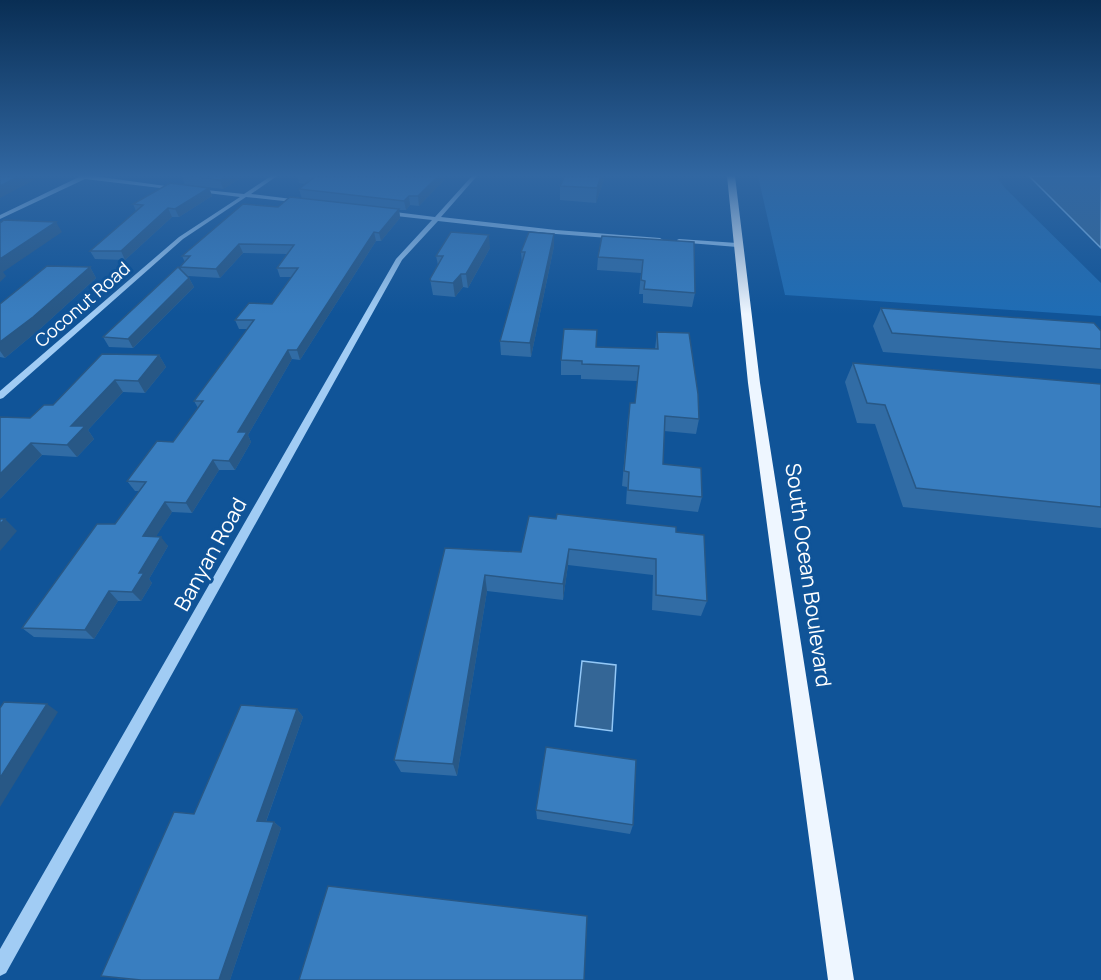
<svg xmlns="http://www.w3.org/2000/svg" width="1101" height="980" font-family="Manrope,sans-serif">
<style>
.green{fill:#1f6db5}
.water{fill:#346696;stroke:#93c8f7;stroke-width:1.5}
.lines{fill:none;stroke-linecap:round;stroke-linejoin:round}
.minor{fill:#a1ccf4;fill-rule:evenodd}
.major{fill:#eef6ff;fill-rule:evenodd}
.wall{fill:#316ca5}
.shaded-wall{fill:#285886}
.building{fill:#397ec0;stroke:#285886;stroke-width:1.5}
.labels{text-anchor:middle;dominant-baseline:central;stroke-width:6;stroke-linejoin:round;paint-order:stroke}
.far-street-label{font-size:18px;fill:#fff;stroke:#105498}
.street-label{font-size:21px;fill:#fff;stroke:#105498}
</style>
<rect width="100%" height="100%" fill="#105498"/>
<!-- green -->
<path class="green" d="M758,176H996L1005,188L1101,283V316L785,295Z"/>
<!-- water -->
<g class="water">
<path d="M1029,176H1101V248Z"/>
<path d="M582,661L616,665L612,731L575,726Z"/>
</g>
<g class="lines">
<!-- minor -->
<g class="minor">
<path d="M81,176H94L180,188L177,190L85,179L0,219V215Z"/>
<path d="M271,176H277L251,194L300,200L302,201V203L246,197L183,239L3,398L0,399V391L179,237L240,197L199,192L196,190L197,189L244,194Z"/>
<path d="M472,176H477L441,217L556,230L660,238L663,240L660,242L556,234L438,221L402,260L6,973L0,976V949L396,259L432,220L387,215L384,213L387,211L435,217Z"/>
<path d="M679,239L737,243L740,245L737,247L677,242V240Z"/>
</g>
<!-- major -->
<path class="major" d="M727,176H735L760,383L854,980H828L748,383Z"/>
</g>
<!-- wall -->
<g class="wall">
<path d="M182,176H244L223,189L185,185Z"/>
<path d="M297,176H448L419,206L410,205L406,210H399L400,218L381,241H376L300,360L292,359L248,435L251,442L235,470H219L192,513L172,512L156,536L168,546L149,579L152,583L141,601H118L94,639L34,637L22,628L115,524L139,491H135L127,481L173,442L198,408L194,401L248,329H239L235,320L272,304L292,277H280L277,268L287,254L243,253L220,278L188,276L194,287L133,348L109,347L103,337L181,269L180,267L185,262L182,256L278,207L302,199L299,189L306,184L299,183Z"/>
<path d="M565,176H605L596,203L560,200V186Z"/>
<path d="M209,188L212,196L179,217H172L125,260L95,259L90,251L136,211L133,204Z"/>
<path d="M694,242L695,293L692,307L643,303V294H639L641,273L597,270L598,257Z"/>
<path d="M554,246L531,357L501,355L500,341L522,265L521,252Z"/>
<path d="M490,248L468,288L463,287L455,297L433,295L430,279L438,265L436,256Z"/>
<path d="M90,267L96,278L41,328L5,358L0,357V304Z"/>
<path d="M881,308L1101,331V369L883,352L873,326Z"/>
<path d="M657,332L699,419L696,434L664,431L663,464L702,497L698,512L626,504L627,487L622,486L628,417L635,403L637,381L581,379V375H561V360L655,349Z"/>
<path d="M159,355L166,367L145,393L123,392L88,430L94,439L77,457L42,455L0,499L30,418L53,405Z"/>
<path d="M853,363L1101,384V528L903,507L875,424L857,423L845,382Z"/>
<path d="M556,519L676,532L707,601L701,616L652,610L653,575L568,565L563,600L487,591L457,776L401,772L394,760L445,548L521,552Z"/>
<path d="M297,709L303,717L266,822H274L281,828L230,980H131L101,976L194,814Z"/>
<path d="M536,810L633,825L630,834L537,819Z"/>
</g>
<!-- shaded-wall -->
<g class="shaded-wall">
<path d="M19,176H42L0,198V186Z"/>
<path d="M226,176H244L223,189L220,180Z"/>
<path d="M438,176H448L419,206L418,196Z"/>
<path d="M601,176H605L596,203L597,188Z"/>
<path d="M209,188L212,196L179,217L175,209Z"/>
<path d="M409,196L410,205L406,210L404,201Z"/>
<path d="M168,208L172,217L125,260L121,251Z"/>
<path d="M399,209L400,218L381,241L379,233Z"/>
<path d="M56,222L62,232L3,272L6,276L0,282V259Z"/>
<path d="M374,232L376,241L300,360L297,350Z"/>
<path d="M554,234V246L531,357L530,343Z"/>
<path d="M489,235L490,248L468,288L466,274Z"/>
<path d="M239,244L243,253L220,278L216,269Z"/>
<path d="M90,267L96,278L41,328L5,358L0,351V342Z"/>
<path d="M461,274L463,287L455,297L453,283Z"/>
<path d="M189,278L194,287L133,348L128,339Z"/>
<path d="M288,350L292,359L248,435L251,442L235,470L229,461L238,432Z"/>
<path d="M159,355L166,367L145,393L138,381Z"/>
<path d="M115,380L123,392L88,430L94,439L77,457L67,445L71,426Z"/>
<path d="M31,443L42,455L0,499V474Z"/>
<path d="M213,460L219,470L192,513L186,503Z"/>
<path d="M165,502L172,512L150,546L143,536Z"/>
<path d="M5,519L17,531L0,551V524Z"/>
<path d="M161,537L168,546L149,579L152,583L141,601L132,592L139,573Z"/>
<path d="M569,549L568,565L563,600V584Z"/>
<path d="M485,575L487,591L457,776L453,764Z"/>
<path d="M109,591L118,601L94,639L85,630Z"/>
<path d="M47,704L58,712L0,807V778Z"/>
<path d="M297,709L303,717L264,827L257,821Z"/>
<path d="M274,822L281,828L230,980H219Z"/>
</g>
<!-- building -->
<g class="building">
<path d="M0,176H19L0,186Z"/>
<path d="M189,176H226L220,180Z"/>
<path d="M316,176H438L418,196H409L404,201L299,189Z"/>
<path d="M565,176H601L597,188L560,186Z"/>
<path d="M170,183L209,188L175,209L168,208L121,251H90L143,205L133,204Z"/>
<path d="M290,197L399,209L379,233L374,232L297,350H288L238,432H247L229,461L213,460L186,503L165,502L143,536L161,537L139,573H144L132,592L109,591L85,630L22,628L97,524H115L146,482L127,481L157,441L173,442L203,401H194L254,320H235L249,303L272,304L298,268H277L294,245L239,244L216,269L180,267L190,256H182L243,204L278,207Z"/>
<path d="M4,220L56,222L0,259V223Z"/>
<path d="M451,232L489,235L466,274H461L453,283L431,281L430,279L443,256H436Z"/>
<path d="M529,232L554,234L530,343L500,341L525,252H521Z"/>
<path d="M602,236L694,242L695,293L644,289L645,281L641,280L643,260L598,257Z"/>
<path d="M47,266L90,267L33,317L0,342V304Z"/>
<path d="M178,267L189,278L128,339L103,337Z"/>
<path d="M881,308L1094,323L1101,331V349L892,333Z"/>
<path d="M564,329L597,330L596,347L658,349L657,332L689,333L698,394L699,419L665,416L663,464L701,468L702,497L628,490L629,472L624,471L630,403H635L639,366L582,364V361L561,360Z"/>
<path d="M102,354L159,355L138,381L115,380L71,426H85L67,445L31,443L0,474V417L30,418L44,405H53Z"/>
<path d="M853,363L1101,384V507L916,488L885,405L867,403Z"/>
<path d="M557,514L676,527V532L704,535L707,601L656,595V559L569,549L563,584L485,575L453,764L394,760L445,548L521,552L529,516L556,519Z"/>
<path d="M0,519H5L0,524Z"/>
<path d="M4,702L47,704L0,778V708Z"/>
<path d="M241,705L297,709L257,821L274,822L219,980H141L101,976L174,812L194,814Z"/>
<path d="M546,747L636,760L633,825L536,810Z"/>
<path d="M328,886L587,916L584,980H299Z"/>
</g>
<!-- sky -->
<linearGradient id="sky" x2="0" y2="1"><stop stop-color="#092e54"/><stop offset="0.56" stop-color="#3167a2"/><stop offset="1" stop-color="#3167a2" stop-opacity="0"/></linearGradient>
<rect width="1101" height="314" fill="url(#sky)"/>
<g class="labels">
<!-- far-street labels -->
<g class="far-street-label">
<text transform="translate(82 304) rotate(-41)">Coconut Road</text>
</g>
<!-- street labels -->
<g class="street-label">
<text transform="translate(210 554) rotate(-61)">Banyan Road</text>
<text transform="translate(809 575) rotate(82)">South Ocean Boulevard</text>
</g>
</g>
</svg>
